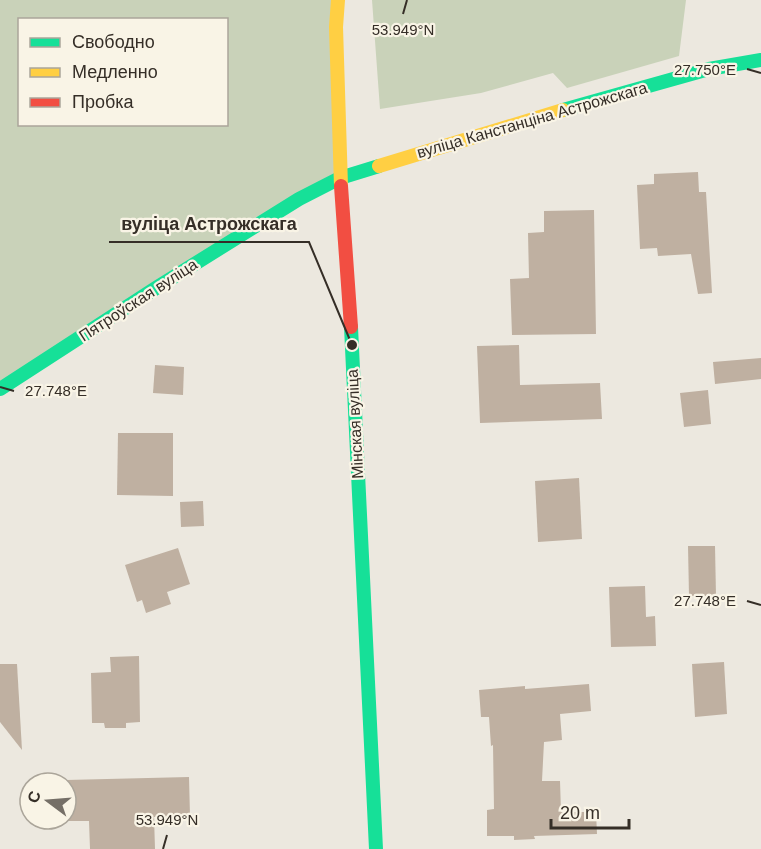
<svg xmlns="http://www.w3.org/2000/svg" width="761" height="849" font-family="Helvetica,sans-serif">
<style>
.green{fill:#c9d2b9;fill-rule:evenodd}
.building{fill:#bfb0a1}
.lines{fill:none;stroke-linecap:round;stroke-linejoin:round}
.fast{stroke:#16e098;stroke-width:14}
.slow{stroke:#ffcf43;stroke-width:14}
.jam{stroke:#f24e42;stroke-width:14}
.ticks{fill:none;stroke:#352e27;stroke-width:2}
.labels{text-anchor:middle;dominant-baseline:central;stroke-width:4.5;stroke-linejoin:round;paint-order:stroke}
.street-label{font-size:16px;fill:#352e27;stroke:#f9f4e6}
.ticks-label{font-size:15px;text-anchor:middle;fill:#352e27;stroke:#f9f4e6;stroke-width:4.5;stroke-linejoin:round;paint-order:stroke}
.leader{fill:none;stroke:#352e27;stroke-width:2}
.callout-dot{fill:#352e27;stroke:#f9f4e6;stroke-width:2}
.callout-label{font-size:18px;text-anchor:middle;font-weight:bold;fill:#352e27;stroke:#f9f4e6;stroke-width:4.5;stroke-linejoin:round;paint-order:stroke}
</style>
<rect width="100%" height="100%" fill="#ece8df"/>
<!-- green -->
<g class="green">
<path d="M0,0H338L340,178L0,389ZM20,20H226V124H20Z"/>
<path d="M372,0H686L679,56L567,88L553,73L481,93L380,109Z"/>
</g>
<!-- building -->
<g class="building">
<path d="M698,172L699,192H706L712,293L698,294L691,254L658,256L657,248L640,249L637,185L654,184V174Z"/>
<path d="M594,210L596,334L512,335L510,279L529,278L528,233L544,232V211Z"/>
<path d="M519,345L520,385L600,383L602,419L480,423L477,346Z"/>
<path d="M761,358V379L715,384L713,362Z"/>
<path d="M155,365L184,367L183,395L153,393Z"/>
<path d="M708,390L711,424L684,427L680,393Z"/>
<path d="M118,433H173V496L117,495Z"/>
<path d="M579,478L582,539L538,542L535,481Z"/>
<path d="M203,501L204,526L181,527L180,502Z"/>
<path d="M688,546H715L716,596H689Z"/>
<path d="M178,548L190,584L167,592L171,604L146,613L142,600L137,602L125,565Z"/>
<path d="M645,586L646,617L655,616L656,646L611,647L609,587Z"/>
<path d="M139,656L140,722L126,723V728H105L104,723H92L91,673L111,672L110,657Z"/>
<path d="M724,662L727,714L695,717L692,664Z"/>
<path d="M0,664H17L22,750L0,722Z"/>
<path d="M589,684L591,711L560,714L562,740L544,742L542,781H560L561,812H596L597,834L534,836L535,839L514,840V836H487V810L494,809L493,745L491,746L489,717H481L479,690L525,686V689Z"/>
<path d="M189,777L190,816L154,817L155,849H90L89,821H68L66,780Z"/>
</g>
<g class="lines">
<!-- fast -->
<g class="fast">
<path d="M563,110L709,69L761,60"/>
<path d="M351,327L376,849"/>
<path d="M0,389L156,288L299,199L340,178L379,166"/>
</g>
<!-- slow -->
<g class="slow">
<path d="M338,0L336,27L341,186"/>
<path d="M379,166L563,110"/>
</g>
<!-- jam -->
<path class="jam" d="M341,186L351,327"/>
</g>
<!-- ticks -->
<path class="ticks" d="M403,14L407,0M747,69L761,73M0,387L14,391M747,601L761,605M163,849L167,835"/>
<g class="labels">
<!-- street labels -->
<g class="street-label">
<text transform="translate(532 120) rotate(-16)">вуліца Канстанціна Астрожскага</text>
<text transform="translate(138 300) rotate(-33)">Пятроўская вуліца</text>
<text transform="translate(355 424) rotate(-93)">Мінская вуліца</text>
</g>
</g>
<g class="ticks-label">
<text x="403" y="35">53.949°N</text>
<text x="705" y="75">27.750°E</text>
<text x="56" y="396">27.748°E</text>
<text x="705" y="606">27.748°E</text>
<text x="167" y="825">53.949°N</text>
</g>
<!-- callouts -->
<path class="leader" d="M352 345L309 242H109"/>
<circle class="callout-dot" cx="352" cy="345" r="6"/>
<g class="callout-label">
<text x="209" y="230">вуліца Астрожскага</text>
</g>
<!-- legend -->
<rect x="18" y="18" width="210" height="108" fill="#f9f4e6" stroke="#aba59a" stroke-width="1.5"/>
<rect x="30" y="38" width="30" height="9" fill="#16e098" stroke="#aba59a" stroke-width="1.5"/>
<text x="72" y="48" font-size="18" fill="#352e27">Свободно</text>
<rect x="30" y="68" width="30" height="9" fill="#ffcf43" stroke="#aba59a" stroke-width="1.5"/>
<text x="72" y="78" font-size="18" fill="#352e27">Медленно</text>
<rect x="30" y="98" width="30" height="9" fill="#f24e42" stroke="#aba59a" stroke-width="1.5"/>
<text x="72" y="108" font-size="18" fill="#352e27">Пробка</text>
<!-- north arrow -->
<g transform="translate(48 801) rotate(286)"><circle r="28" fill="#f9f4e6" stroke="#aba59a" stroke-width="1.5"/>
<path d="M0-4.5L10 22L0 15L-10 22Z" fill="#756f67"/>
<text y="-9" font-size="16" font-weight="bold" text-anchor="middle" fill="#352e27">С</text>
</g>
<!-- scale -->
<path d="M551 819v9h78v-9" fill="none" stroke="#352e27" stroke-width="3"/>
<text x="560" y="819" font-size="18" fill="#352e27" stroke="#f9f4e6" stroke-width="4.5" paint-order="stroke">20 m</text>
</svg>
